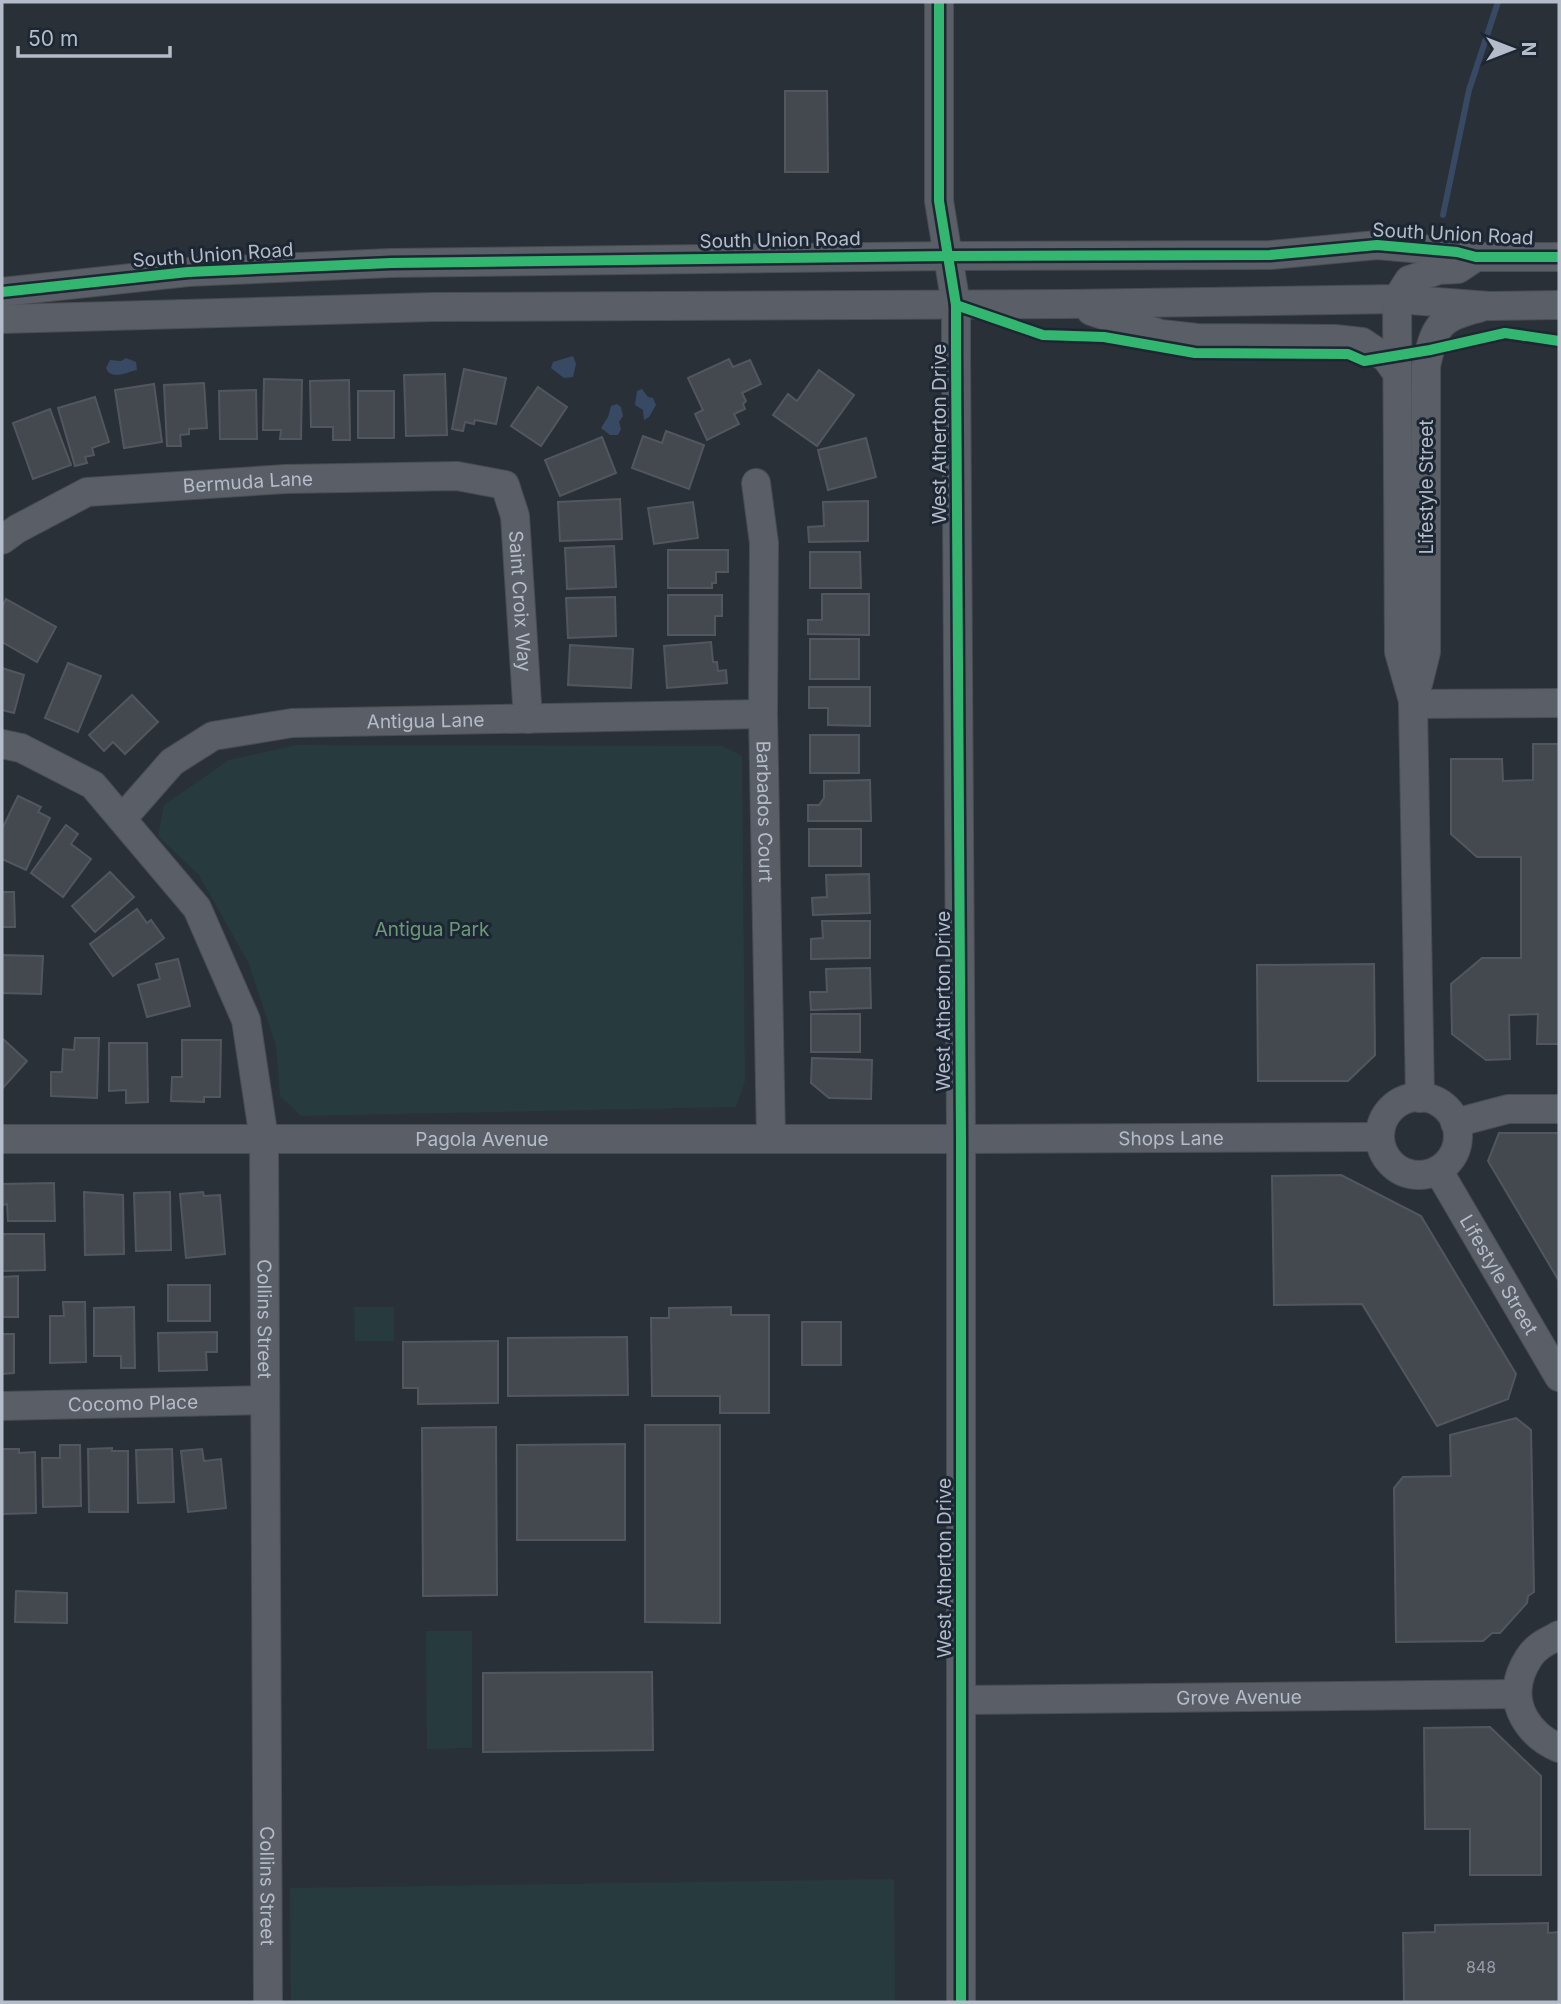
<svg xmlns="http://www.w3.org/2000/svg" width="1561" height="2004" font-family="Inter,sans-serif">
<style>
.green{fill:#273a3e}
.water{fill:#384963}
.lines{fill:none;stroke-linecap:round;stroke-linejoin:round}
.stream{stroke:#384963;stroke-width:6}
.building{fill:#444950;stroke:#52575f;stroke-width:2}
.minor-casing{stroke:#484c53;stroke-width:30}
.minor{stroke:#5a5e66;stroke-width:28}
.cycleway-casing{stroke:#1d2633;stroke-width:15}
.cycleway{stroke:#33b770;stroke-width:10}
.labels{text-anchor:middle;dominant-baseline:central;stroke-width:6;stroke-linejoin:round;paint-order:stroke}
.number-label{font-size:16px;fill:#989fab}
.street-label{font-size:19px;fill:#b4bcc9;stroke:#1d2633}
.park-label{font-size:19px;fill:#6b9a76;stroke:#1d2633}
</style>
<rect width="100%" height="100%" fill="#2a3038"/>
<!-- green -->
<g class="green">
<path d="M296,745L722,746L742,756L745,1081L736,1107L301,1116L280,1096L276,1045L249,964L199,875L158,836L164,805L229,760Z"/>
<path d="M354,1307H394V1341H355Z"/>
<path d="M426,1631H472V1748L427,1749Z"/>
<path d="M894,1879L895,2002H291L290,1888Z"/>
</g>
<!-- water -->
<g class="water">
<path d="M573,356L576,364L573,377L564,378L551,368L553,362Z"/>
<path d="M126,358L136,362L137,370C127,372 111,381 106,368L110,360L121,361Z"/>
<path d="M642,389L648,397L653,398L656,405L649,417L644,420L643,410L635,405L637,391Z"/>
<path d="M617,404L621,407L623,416L619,422L621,429L618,435H610L601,428L608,417L611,406Z"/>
</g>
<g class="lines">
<!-- stream -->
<path class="stream" d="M1443,215L1469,90L1498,2"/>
</g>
<!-- building -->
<g class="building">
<path d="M785,91H827L828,172H785Z"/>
<path d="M729,359L733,367L750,360L761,384L742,393L746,401L743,404L745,409L734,414L739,424L707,440L695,414L703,410L688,378Z"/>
<path d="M464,369L506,378L496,424L475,420L474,424L465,422L463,431L452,429Z"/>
<path d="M819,370L854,395L817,446L773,415L788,394L797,401Z"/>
<path d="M445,374L447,435L406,436L404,375Z"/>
<path d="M264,379L302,380L301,439H280L281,430H263Z"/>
<path d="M349,380L350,440H333V427H311L310,381Z"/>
<path d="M204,383L207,428L189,429V434L180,435L181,446H167L164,385Z"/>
<path d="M154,384L162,442L124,448L115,390Z"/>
<path d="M538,387L567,407L541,446L511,426Z"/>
<path d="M256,390L257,439H220L219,391Z"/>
<rect x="358" y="391" width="36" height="47"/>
<path d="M95,397L109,442L92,448L94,455L85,457L87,463L75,466L58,408Z"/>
<path d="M50,409L71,465L33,479L13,423Z"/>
<path d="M666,431L704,445L689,489L632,468L643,436L662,443Z"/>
<path d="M602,437L616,473L560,496L545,460Z"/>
<path d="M866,438L876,477L828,490L818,450Z"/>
<path d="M620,499L622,539L560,541L558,502Z"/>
<path d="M868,501V541L809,542L808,527L824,526L823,502Z"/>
<path d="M693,502L698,538L654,544L648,508Z"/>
<path d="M614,546L616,587L567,589L565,548Z"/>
<path d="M668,550H728V572H716V583H712V588H668Z"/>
<path d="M810,552H860L861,588H810Z"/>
<path d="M822,594H869V635L808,634V620H822Z"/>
<path d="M668,595H722V616H715V635H668Z"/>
<path d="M615,597L616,636L568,638L566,598Z"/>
<path d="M6,599L56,627L37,662L2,642V607Z"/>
<rect x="810" y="639" width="49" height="40"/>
<path d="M711,642L713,662H717L718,671L726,670L727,683L667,688L664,646Z"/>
<path d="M570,645L633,649L631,688L568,685Z"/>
<path d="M68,663L101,676L78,732L45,718Z"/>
<path d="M2,668L24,675L14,713L2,710Z"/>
<path d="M809,687H870V726L828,725V708H809Z"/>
<path d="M132,695L158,722L125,754L113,742L104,751L89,735Z"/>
<rect x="810" y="735" width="49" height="38"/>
<path d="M1533,744H1559V1044H1537L1538,1014L1509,1015L1510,1059L1486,1060L1452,1034L1451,984L1482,958H1521V857H1477L1451,834V759H1502L1503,781L1533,780Z"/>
<path d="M870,780L871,821H808V805H819L824,798V781Z"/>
<path d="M18,796L41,807L38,812L50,818L26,870L2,859V829Z"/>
<path d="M66,825L78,834L71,844L91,859L63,897L31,873Z"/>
<rect x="809" y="829" width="52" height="37"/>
<path d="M110,872L134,897L95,932L72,906Z"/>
<path d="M869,874L870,913L813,915L812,898L827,897L826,875Z"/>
<path d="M2,892H14L15,927H2Z"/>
<path d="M137,909L147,923L151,920L164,938L113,976L90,944Z"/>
<path d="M822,921H870V958L811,959V939L823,938Z"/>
<path d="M2,955L43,956L41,994L2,993Z"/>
<path d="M178,959L190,1006L147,1017L138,985L160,979L156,964Z"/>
<path d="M1374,964L1375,1055L1348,1081H1258L1257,965Z"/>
<path d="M870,968L871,1008L811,1010L810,992H827L826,969Z"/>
<rect x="811" y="1014" width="49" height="38"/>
<path d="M2,1038L27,1061L2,1089Z"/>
<path d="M75,1038H99L97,1098L51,1096V1072H62L63,1049L74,1050Z"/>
<path d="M182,1040H221L220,1097H204V1102L171,1101L172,1077H182Z"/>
<path d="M109,1043H147L148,1102L126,1103V1090L109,1091Z"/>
<path d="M812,1058L872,1060L871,1099L829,1098L811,1083Z"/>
<path d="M1499,1133H1559V1281L1488,1161Z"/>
<path d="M1341,1175L1421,1216L1516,1374L1508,1399L1437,1426L1362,1304L1274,1305L1272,1176Z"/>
<path d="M54,1183L55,1221H8L7,1204L2,1205V1184Z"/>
<path d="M84,1192L123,1195L124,1254L85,1255Z"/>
<path d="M170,1192L171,1250L136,1251L134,1193Z"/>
<path d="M203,1192L204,1196L220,1195L225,1254L186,1258L180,1194Z"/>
<path d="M2,1234H44L45,1270L2,1271Z"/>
<path d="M18,1276V1317H2V1277Z"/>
<rect x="168" y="1285" width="42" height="36"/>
<path d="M63,1302H85L86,1362L50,1363V1316H64Z"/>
<path d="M134,1307L135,1368H121V1356H94V1308Z"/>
<path d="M731,1307V1315H769V1413H720V1396H652L651,1318H669V1308Z"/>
<rect x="802" y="1322" width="39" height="43"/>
<path d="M217,1332V1352H206L207,1370L159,1371L158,1333Z"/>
<path d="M2,1334H14V1373L2,1374Z"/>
<path d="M627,1337L628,1395L508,1396V1338Z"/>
<path d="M498,1341V1403L418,1404V1388H403V1342Z"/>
<path d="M1516,1418L1531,1430L1534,1592L1528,1596L1527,1603L1500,1633H1492L1483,1641L1396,1642L1394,1488L1403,1477L1451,1476L1450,1435Z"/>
<path d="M645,1425H720V1623L645,1622Z"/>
<path d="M496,1427L497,1595L423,1596L422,1428Z"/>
<path d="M625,1444V1540H517V1445Z"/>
<path d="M60,1445H80L81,1506L43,1507L42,1458H60Z"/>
<path d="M112,1448V1451H128V1512H89L88,1449Z"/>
<path d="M2,1449H19V1453L35,1452L36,1513L2,1514Z"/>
<path d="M172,1449L174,1502L138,1503L136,1450Z"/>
<path d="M202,1449L204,1461L221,1459L226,1508L188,1512L181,1451Z"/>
<path d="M16,1591L67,1593V1623L15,1622Z"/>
<path d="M652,1672L653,1750L483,1752V1673Z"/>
<path d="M1490,1727L1541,1776V1875H1470V1829H1425L1424,1728Z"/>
<path d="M1548,1923V1933L1559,1932V2002H1404L1403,1933L1435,1932V1925Z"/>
</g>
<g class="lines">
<!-- minor casing -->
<g class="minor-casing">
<g id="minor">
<path d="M939,2V201L956,305V352L961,1139V2002"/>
<path d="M2,292L188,272L391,263L950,256L1270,255L1377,245L1457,252L1476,257H1559"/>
<path d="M1091,311L1161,334L1197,338L1335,339L1362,342L1386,358L1397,373"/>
<path d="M2,319L433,307L1068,304L1397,299L1489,306L1559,305"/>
<path id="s1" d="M756,483L764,543L763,714L771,1139"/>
<path id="s2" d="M2,540L17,529L87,492L286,479L457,476L505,485L515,516L528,719"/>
<path d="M1413,701L1399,652L1397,299L1409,280L1439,270L1458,269L1473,259"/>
<path d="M1413,704L1559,703"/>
<path id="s3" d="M2,744L21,748L93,785L197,908L246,1020L264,1139L268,2002"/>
<path id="s4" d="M122,819L172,762L213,736L292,723L763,714"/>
<circle cx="1419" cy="1136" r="39"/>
<path d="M1420,1098L1413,704L1426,652V366C1435,326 1438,318 1479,308"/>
<path d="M1455,1123L1508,1109H1559"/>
<path id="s5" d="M2,1139H961L1380,1137"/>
<path id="s6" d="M1438,1170L1559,1377"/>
<path id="s7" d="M2,1406L265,1400"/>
<path d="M1559,1635C1553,1639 1545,1642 1540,1646C1531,1652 1525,1663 1521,1673C1509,1706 1529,1735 1559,1748"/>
<path id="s8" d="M961,1700L1517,1694"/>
</g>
</g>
<!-- minor -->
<use href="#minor" class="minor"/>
<!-- cycleway casing -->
<g class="cycleway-casing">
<g id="cycleway">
<path d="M939,2V201L956,305V352L961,1139V2002"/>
<path d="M2,292L188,272L391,263L950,256L1270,255L1377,245L1457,252L1476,257H1559"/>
<path d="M956,305L1043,335L1104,337L1195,353L1348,354L1364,361L1430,350L1505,333L1559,341"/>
</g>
</g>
<!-- cycleway -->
<use href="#cycleway" class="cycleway"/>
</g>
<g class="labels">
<!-- number labels -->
<g class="number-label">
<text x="1481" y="1967">848</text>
</g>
<!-- street labels -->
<g class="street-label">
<text transform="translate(1453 234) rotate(3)">South Union Road</text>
<text transform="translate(780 240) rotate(-1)">South Union Road</text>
<text transform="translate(213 255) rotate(-4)">South Union Road</text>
<text transform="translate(939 434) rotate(-90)">West Atherton Drive</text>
<text stroke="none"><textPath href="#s2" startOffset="259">Bermuda Lane</textPath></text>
<text transform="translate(1426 487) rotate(-90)">Lifestyle Street</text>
<text stroke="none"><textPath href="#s2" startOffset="635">Saint Croix Way</textPath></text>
<text stroke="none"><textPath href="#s4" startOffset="338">Antigua Lane</textPath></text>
<text stroke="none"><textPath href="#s1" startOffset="329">Barbados Court</textPath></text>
<text transform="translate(943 1001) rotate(-90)">West Atherton Drive</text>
<text stroke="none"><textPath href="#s5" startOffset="1169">Shops Lane</textPath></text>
<text stroke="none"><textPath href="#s5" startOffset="480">Pagola Avenue</textPath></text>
<text stroke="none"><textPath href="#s6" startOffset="121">Lifestyle Street</textPath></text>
<text stroke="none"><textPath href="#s3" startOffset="684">Collins Street</textPath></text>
<text stroke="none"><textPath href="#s7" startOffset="131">Cocomo Place</textPath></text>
<text transform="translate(944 1568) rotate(-90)">West Atherton Drive</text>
<text stroke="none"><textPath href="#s8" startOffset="278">Grove Avenue</textPath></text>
<text stroke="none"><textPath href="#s3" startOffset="1251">Collins Street</textPath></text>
</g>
<!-- park labels -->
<g class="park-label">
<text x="432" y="929">Antigua Park</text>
</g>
</g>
<!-- border -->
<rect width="1561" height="2004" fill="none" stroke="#b4bcc9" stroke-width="7"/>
<!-- north arrow -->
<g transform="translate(1512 49) rotate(90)" stroke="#1d2633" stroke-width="5" paint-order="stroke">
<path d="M0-5L12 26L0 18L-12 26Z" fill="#b4bcc9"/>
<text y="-10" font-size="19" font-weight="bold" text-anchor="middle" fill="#b4bcc9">N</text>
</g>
<!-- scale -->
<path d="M18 46v10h152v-10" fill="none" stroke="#b4bcc9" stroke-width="3.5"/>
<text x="28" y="46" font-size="21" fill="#b4bcc9" stroke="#1d2633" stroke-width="5" paint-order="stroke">50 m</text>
</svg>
